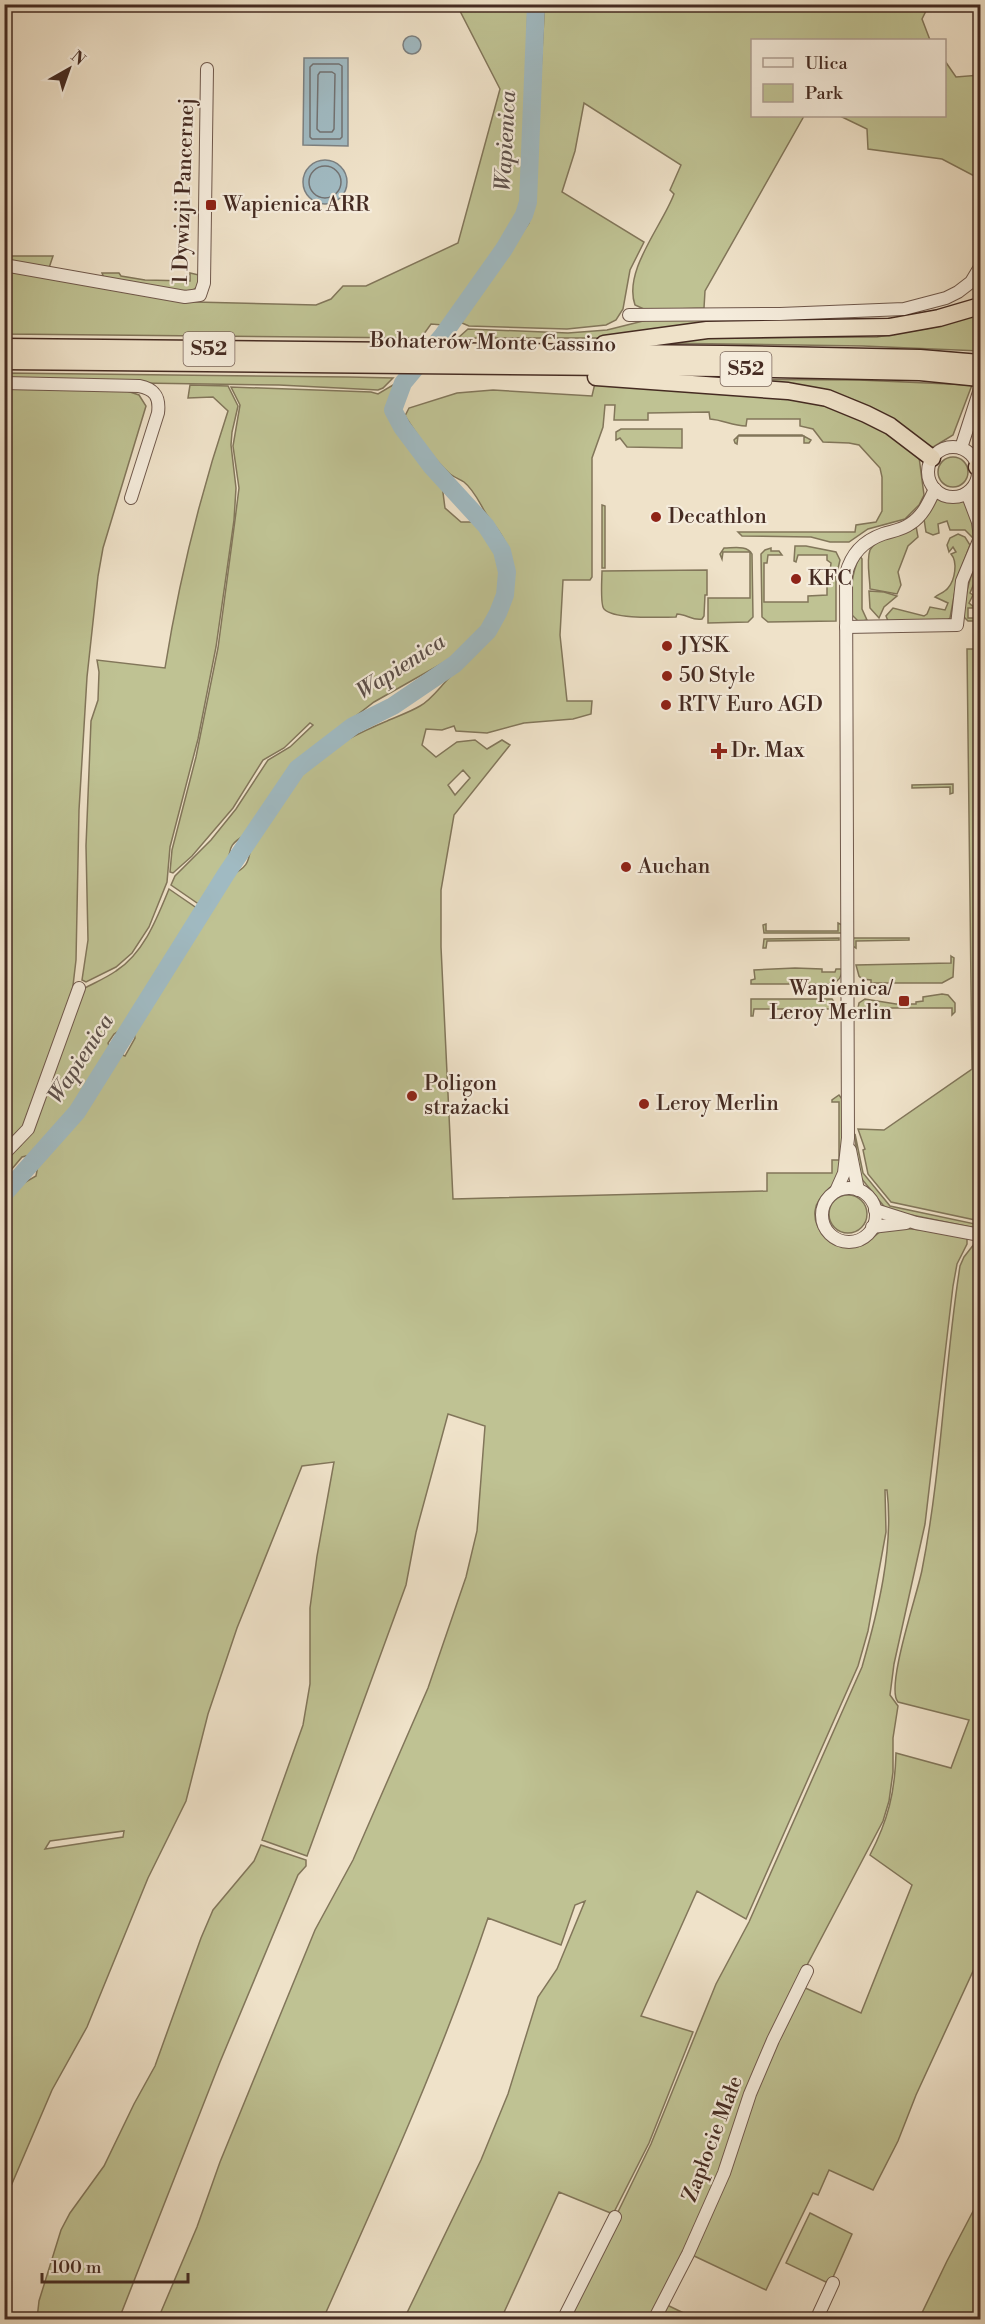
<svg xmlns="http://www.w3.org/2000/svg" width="985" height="2324" font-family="'Libre Bodoni',serif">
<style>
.green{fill:#bfc293;stroke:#82765a;stroke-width:1.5;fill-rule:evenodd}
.water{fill:#a0bac2;stroke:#7c8182;stroke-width:1.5}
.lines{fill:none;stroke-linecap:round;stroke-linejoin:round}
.shore{stroke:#727272;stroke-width:1.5}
.river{stroke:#a0bac2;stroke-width:18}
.minor-casing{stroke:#70594c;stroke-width:14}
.highway-casing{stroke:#452b22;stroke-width:19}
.minor{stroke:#f5ecdc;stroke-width:12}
.highway{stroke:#efe2c9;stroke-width:16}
.poi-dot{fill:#8f2418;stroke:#f5ecdc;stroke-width:2}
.labels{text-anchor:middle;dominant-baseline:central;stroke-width:4.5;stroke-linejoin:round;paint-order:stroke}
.shield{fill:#f5ecdc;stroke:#7a655a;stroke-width:1.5}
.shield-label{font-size:20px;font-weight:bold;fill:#452b22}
.street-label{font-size:21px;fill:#452b22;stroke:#f5ecdc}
.poi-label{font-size:21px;fill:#452b22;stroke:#f5ecdc;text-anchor:start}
.water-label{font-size:22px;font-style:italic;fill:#5c4f4a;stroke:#f5ecdc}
</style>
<rect width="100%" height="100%" fill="#efe2c9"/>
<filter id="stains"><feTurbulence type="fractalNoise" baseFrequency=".00333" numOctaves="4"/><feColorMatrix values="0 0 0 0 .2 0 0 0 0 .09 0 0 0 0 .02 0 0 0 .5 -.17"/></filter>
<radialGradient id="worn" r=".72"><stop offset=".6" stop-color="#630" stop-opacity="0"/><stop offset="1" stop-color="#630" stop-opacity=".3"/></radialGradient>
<!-- green -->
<g class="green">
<path d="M460,5H528L523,198C506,245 472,284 443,325L431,324L421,338L5,334L4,269L195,302L316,305L331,299L343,286H366L458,243L500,89L460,11Z"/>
<path d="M543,5H929L922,19L930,40H752V116H804L705,291L704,308L646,310L635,305C623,271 662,226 674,194L670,190L681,165L584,103L575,151L562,192L644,242L630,270L623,309L616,320L606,325L567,329L469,326L462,323L464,316L529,223L534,201L544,15Z"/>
<path d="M945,61L956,77L980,75V179L942,159L868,149L867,129L840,116H944Z"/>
<path d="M4,256H53L49,268L5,260Z"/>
<path d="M102,273H119L121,276L145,280L190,281V273L199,275L198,286L193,290L187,292L104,278Z"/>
<path d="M980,314V351L863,346L656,343L698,336L735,338L877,337L930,328Z"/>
<path d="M740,316L741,321H723L601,338H458L468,329L568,333L607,330L655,318Z"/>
<path d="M4,373L348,377L393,378L383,388L378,390L279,385L5,381Z"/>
<path d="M701,379L859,380L972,385L953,435L930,449L873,410Z"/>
<path d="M398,382L390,402L391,415L401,432L442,485L445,508L461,522H474L490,540L501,564L502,583L493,609L477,635L450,659L374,702L307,754L290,771L245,835C223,848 234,851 225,867C218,880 208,892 200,905L171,885L175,876L211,840L236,809L268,760L290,747L313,725L310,723L284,748L263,760L233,808L192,856L173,873L170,872L172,850L196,757L218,648L235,520L239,488L233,446L240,405L231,387L371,392L378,394Z"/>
<path d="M595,383L787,396L826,404L875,424L919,457L924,495L919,505L905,519L868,529L849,542H830L811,537L742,536L738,532H855L856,525L876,522L882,511V477L880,468L859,445L849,443L823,442L813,429L800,426V419H747L746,426C732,426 724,420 710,419L709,412L648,413V420H614L615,405H605L603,427L592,458V577L590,580H563L560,635L567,701H592L591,714L573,719L524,723L487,733L456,731L454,726L442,730L426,729L422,745L436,757L457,742L475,740L487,749L502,740L510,745L454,815L441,890V947L453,1199L767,1191V1173H832V1160H839V1102H832V1100L839,1095L842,1099C842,1121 848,1162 836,1181C829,1192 817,1196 815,1211C814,1220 818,1229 824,1236C833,1248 853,1251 866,1243C874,1238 879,1229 889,1229C915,1227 942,1233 967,1238V1244L957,1264L953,1286L925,1524L894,1664L890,1695L898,1706L893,1738V1772L889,1801L883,1821L795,1988L722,2172L651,2319H566L651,2144L716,1984L749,1922L862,1667C878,1611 894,1548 887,1490H885L886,1532L868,1631L858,1666L746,1919L697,1891L641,2016L693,2032L649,2143L613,2214L559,2192L501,2319H404L481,2160L508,2094L538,1997L557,1969L585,1901L575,1905L561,1945L488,1918C442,2055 382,2187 323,2319H158L197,2227L220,2162L315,1930L353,1860L428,1688L466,1577L477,1531L485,1426L448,1414L416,1532L406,1585L307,1856L262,1840L303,1725L310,1684V1608L317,1556L334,1462L302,1466L237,1628L208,1714L186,1801L148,1878L87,2027L52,2090L5,2200V1201L19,1183H24L36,1176L38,1165L80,1114L120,1054L125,1056L135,1038L134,1031L232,875C255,863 245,857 255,839C272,810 292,778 319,757C340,742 363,731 387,721C398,716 410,712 420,706C431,700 440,687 449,678C488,643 528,598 505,542C501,531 491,522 485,512C479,502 474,490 464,482C460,479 453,477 449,473C431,456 418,436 405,416L409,408L457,393L493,390L592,396ZM463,770L470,778L455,795L448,785ZM124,1831L123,1837L45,1849L50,1841Z"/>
<path d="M190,385L228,386L238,406L232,432L231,445L236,488L234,520L216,647L198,739L170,847L167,882L149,927L132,953L116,967L86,982L82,980L88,940L86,846L91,721L98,700L99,672L97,660L165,668C179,580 200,495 228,411L213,397L188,398Z"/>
<path d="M5,386L124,390L139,395L146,406L103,548L98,576L87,677L79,810L76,960L72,994L24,1125L5,1148Z"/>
<path d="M980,408V460C969,443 975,427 980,408Z"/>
<path d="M621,429H682V448L627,447L620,438L616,440V432Z"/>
<path d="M739,435H802L811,440L809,443H804V436H738L737,444L735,443L734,440Z"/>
<circle cx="953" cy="472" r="15"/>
<path d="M936,497L951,501L966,498L972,515L974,539L965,530H950L947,521L938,524L939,533L933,535L926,532L924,519Z"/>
<path d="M602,505L605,506V568H602Z"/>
<path d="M916,526L918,537L908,546L898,572L901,585L897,594L870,589C870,578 866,561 870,550C875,539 905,530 916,526Z"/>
<path d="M958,534L965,537L970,545L957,580L950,618L947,620L888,621L886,616L893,608L924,616L927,614L930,607L945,610L948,603L935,597C939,594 945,592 948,588C955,580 958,562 951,554L956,552L953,547L949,552L947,545L950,538Z"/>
<path d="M795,546H806L836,552L840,560L836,577V621L768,622L762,617L761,554L765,550L771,548V551H779L782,555H768L767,563H764V602H808V596L827,595V573L830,571L831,563L827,560V555H798L796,562L794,561Z"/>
<path d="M724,548C734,548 747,545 752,554L753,617L748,622L708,623V598H750V552H723L722,559L720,554Z"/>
<path d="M980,549V569L970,593L973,595L969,603L975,608H968V618H974L975,621H968L963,616C965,592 972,572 980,549Z"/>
<path d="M860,556L862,559V609L867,620L859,622L852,615C851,593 850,576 860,556Z"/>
<path d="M707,570V595H705L704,616L702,619C693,621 686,614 677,614L676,617C661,617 614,620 604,609C600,605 602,578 602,571Z"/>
<path d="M869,591L884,592L897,596L884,607L879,618L870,608Z"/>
<path d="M967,649H980V1221L891,1202L868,1174L863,1150L865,1149L858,1129L884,1130L972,1069Z"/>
<path d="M953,784V793L950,794V787L912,788V785Z"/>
<path d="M169,889L198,909L129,1025L114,1034L108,1043L110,1049L67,1119L34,1154L22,1157L11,1170L12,1176L5,1185V1159L21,1145L83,989C94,983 106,978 116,971C144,953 157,918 169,889Z"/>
<path d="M838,923L842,925V933H764L763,925L766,924V931H838Z"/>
<path d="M839,938V940L767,941L766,948H763L764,939Z"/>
<path d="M853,938H909V940L856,941V948L853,946Z"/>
<path d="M951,956L954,958L953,977L942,983H871V980L862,979L859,976L856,965L951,963Z"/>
<path d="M795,968L822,969V972H835L836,969H842C842,977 839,981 832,984H751V980L755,979L754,970Z"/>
<path d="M942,994L948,995L955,1003V1012L952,1015V1008H858L859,1003L865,999L896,1004H916V1002L923,1001V997Z"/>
<path d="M751,999H832L838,1007H842V1013L836,1016V1009H754L753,1016H751Z"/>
<path d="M855,1134L863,1173L890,1206L980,1225V1229L887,1210L861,1178L857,1160Z"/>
<circle cx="848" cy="1214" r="19"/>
<path d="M978,1239L980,1240V1956L916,2095L898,2141L873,2190L829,2170L818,2195L813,2193L766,2290L690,2254L752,2095L801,1986L861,2013L912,1885L870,1855C888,1820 895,1793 896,1753L951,1768L969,1720L898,1702C885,1688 918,1592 922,1570C942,1469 944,1367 960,1266L964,1257Z"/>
<path d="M261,1845L306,1860V1866L298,1875L220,2062L119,2319H37L39,2301L61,2230L70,2213L104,2166L134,2104L155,2066L201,1938L213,1910L254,1861Z"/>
<path d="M980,2198V2319H919L947,2261Z"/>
<path d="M810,2213L852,2234L830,2284L786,2263Z"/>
<path d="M665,2304L696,2319L657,2320Z"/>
</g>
<!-- water -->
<g class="water">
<circle cx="412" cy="45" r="9"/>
<path d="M304,58H348V146L303,145Z"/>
<circle cx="325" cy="182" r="22"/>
</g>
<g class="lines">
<!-- shore -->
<g class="shore">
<path d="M313,64H339L342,66V137L340,139H312L310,137V67Z"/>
<path d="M320,72H332L335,74L334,129L332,132H320L317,129L318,75Z"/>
<circle cx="325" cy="182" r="16"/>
</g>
<!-- river -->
<path class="river" d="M4,1194L77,1112L226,874L297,769L353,726L393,706L455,664L488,631L498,613L505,595L507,572L502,551L486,526L432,467L402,427L393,410L403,383L443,335L504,249L524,215L528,202L536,4"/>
<!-- minor casing -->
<g class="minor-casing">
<g id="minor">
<path d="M4,265L185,297L200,295L204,283L207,69"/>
<path d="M629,315L780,314L904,309L946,298L958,292L971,282L980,267"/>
<path d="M4,383L139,386C155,389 160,397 158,413L131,498"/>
<circle cx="953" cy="472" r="25"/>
<path d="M961,448L980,389"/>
<path d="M846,627L957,625L962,581L980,538L978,522L967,493"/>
<path d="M850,1150L858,1190"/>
<path d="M4,1154L28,1129L79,988"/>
<circle cx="849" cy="1215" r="27"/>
<path d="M836,1191L844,1173L848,1138L846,574C851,554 863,541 883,534C892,531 902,530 910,524C923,516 929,502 935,489"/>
<path d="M875,1210L916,1223L980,1235"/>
<path d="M872,1227L906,1223"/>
<path d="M563,2320L615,2217"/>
<path d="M654,2320L688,2254L724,2173L750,2094L773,2040L807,1971"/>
<path d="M816,2320L833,2283"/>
</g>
</g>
<!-- highway casing -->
<g class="highway-casing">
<g id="highway">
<path d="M604,344L707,330L889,327L939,318L980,306"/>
<path d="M4,347L722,354L920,358L980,363"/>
<path d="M4,361L722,368L920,372L980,378"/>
<path d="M596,377L788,391L827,398L866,414L890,426L932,458"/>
<path d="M977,467L980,466"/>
</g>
</g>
<!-- minor -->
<use href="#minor" class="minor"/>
<!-- highway -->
<use href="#highway" class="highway"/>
</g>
<!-- markers -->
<g class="poi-dot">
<rect x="205" y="199" width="12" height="12" rx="3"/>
<circle cx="656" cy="517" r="6"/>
<circle cx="796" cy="579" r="6"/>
<circle cx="667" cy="646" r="6"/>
<circle cx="667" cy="676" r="6"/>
<circle cx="666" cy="705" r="6"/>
<path d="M716 742h6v6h6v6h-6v6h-6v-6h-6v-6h6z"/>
<circle cx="626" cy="867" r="6"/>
<rect x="898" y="995" width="12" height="12" rx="3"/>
<circle cx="412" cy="1096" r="6"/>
<circle cx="644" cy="1104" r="6"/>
</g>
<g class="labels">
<!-- shield labels -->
<g class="shield">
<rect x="183.5" y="332" width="51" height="34" rx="4.5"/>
<rect x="720.5" y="352" width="51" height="34" rx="4.5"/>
</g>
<g class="shield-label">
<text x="209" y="349">S52</text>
<text x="746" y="369">S52</text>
</g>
<!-- street labels -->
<g class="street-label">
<text transform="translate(184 191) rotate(-88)">1 Dywizji Pancernej</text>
<text transform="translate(493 343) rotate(1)">Bohaterów Monte Cassino</text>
<text transform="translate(713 2139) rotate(-69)">Zapłocie Małe</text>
</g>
<!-- poi labels -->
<g class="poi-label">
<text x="223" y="205">Wapienica ARR</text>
<text x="668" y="517">Decathlon</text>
<text x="808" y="579">KFC</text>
<text x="679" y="646">JYSK</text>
<text x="679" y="676">50 Style</text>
<text x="678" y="705">RTV Euro AGD</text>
<text x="731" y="751">Dr. Max</text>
<text x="638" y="867">Auchan</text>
<text x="892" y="989" text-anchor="end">Wapienica/<tspan x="892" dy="24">Leroy Merlin</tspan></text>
<text x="424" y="1084">Poligon<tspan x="424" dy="24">strażacki</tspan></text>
<text x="656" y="1104">Leroy Merlin</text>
</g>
<!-- water labels -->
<g class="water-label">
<text transform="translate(506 141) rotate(-87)">Wapienica</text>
<text transform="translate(401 667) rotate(-33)">Wapienica</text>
<text transform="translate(81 1059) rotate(-57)">Wapienica</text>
</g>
</g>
<!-- margin -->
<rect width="985" height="2324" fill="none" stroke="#efe2c9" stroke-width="24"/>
<rect x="6" y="6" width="973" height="2312" fill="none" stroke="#452b22" stroke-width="3"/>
<rect x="12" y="12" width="961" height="2300" fill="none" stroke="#452b22" stroke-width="1.5"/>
<!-- legend -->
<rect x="751" y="39" width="195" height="78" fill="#f5ecdc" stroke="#af9f92" stroke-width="1.5"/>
<rect x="763" y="58" width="30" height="9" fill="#f5ecdc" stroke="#af9f92" stroke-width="1.5"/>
<text x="805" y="69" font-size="18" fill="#452b22">Ulica</text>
<rect x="763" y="84" width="30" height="18" fill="#bfc293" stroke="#af9f92" stroke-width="1.5"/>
<text x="805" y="99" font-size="18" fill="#452b22">Park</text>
<!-- north arrow -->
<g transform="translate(69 69) rotate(40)" stroke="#f5ecdc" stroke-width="4.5" paint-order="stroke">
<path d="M0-4.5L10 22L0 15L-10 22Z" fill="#452b22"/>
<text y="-9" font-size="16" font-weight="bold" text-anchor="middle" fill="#452b22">N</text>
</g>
<!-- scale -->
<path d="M42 2273v9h146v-9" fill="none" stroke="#452b22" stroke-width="3"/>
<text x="51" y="2273" font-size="18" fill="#452b22" stroke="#f5ecdc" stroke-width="4.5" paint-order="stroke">100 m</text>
<rect width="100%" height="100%" filter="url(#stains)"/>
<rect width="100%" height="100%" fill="url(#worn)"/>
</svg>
